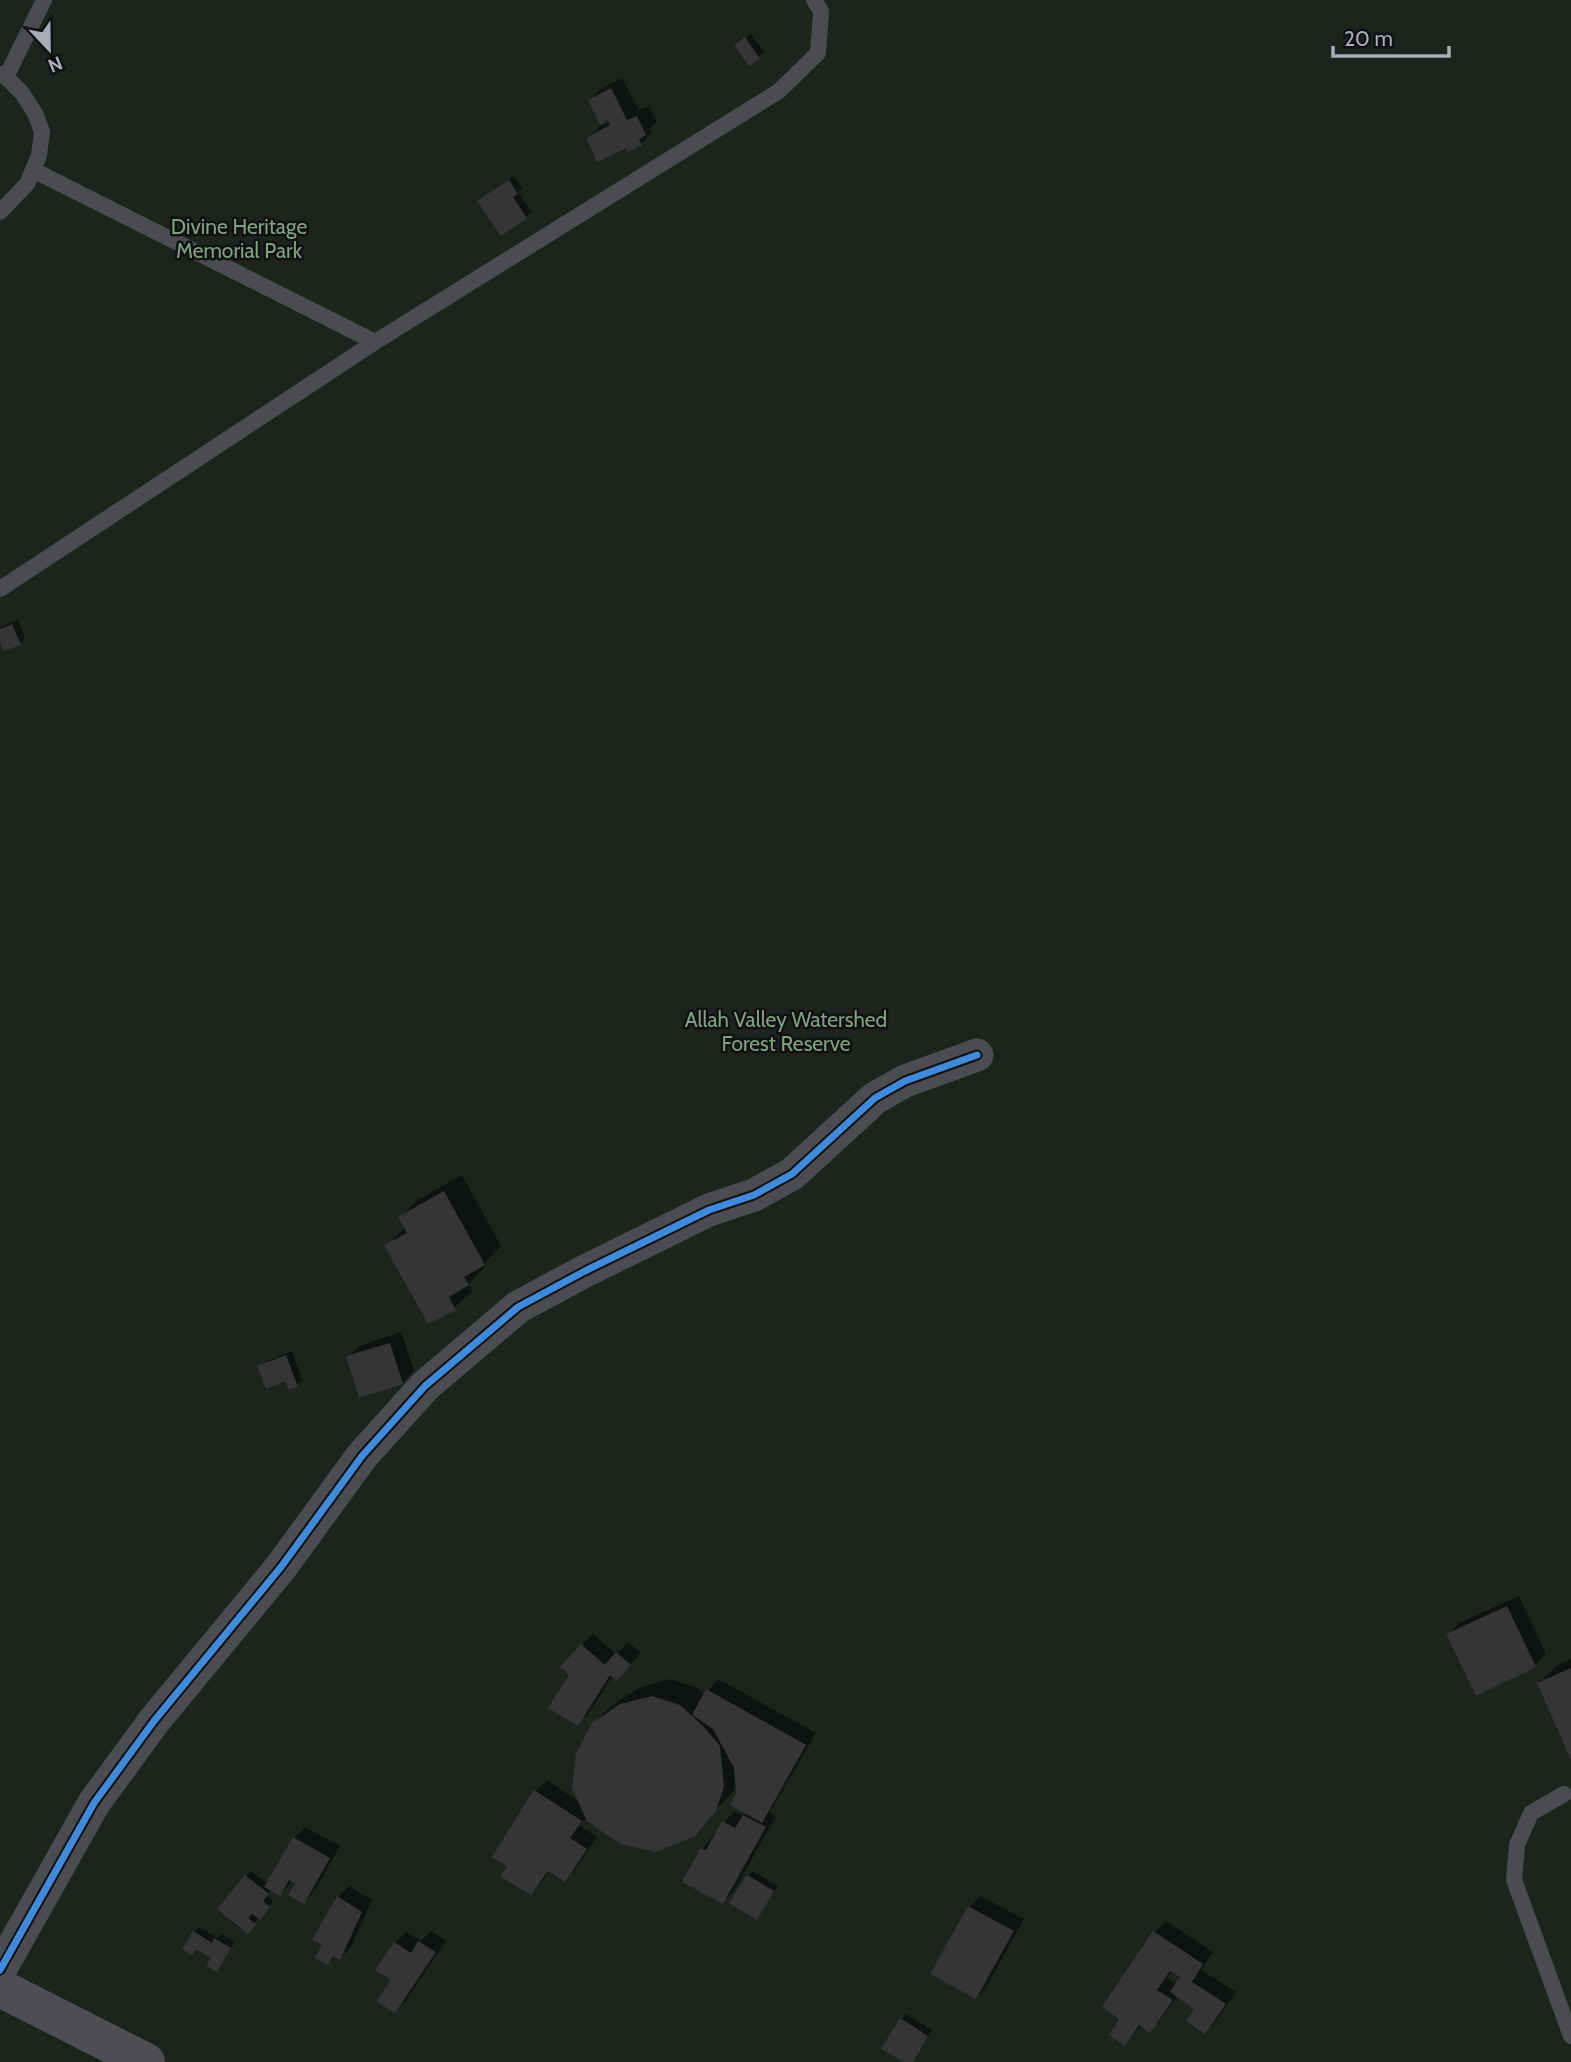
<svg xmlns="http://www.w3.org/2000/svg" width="1571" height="2062" font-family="Cabin,sans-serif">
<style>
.green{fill:#1d241e}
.shadow{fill:#0007;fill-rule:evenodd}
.building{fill:#353536}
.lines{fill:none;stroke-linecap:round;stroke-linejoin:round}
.service{stroke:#4b4c50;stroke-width:16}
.minor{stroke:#4b4c50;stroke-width:33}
.trunk{stroke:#4e4e52;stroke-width:38}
.cycleway-casing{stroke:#111113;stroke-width:11}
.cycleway{stroke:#408adc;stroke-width:7}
.labels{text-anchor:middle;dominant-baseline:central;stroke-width:5;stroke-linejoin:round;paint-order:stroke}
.park-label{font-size:21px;fill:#7fa381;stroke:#111113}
</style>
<rect width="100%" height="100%" fill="#171717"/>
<!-- green -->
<rect class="green" x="0" y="0" width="1571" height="2062"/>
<!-- shadow -->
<g class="shadow">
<path d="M751,34L764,52L758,57L742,40Z"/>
<path d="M622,78L639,110L649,106L657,122L650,128L652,132L641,144L627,146L588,138L599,127L611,121L590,100L601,89Z"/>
<path d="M514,176L522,187L518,192L531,211L526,217L484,197Z"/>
<path d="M18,620L25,638L20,643L0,637V629L3,626Z"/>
<path d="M462,1175L501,1246L484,1264L485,1267L468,1284L472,1291L454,1308L387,1245L406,1227L401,1217L418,1200Z"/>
<path d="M401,1332L414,1371L402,1383L348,1357L359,1346Z"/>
<path d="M292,1351L302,1380L297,1385L290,1387L286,1378L259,1367L265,1362Z"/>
<path d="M1519,1596L1546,1654L1535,1665L1448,1635L1459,1623Z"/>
<path d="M593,1634L616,1654L628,1642L641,1653L628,1667L613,1675L589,1713L578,1724L571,1675L582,1645Z"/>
<path d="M1571,1659V1755L1539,1683L1556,1666Z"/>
<path d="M670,1679L698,1688L705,1695L718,1679L816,1733L770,1812L776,1816L734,1891L723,1902L702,1849L734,1811L744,1816L747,1812L737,1794V1781L733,1792L705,1821L587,1816L580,1826L597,1837L576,1868L565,1879L550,1870L542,1882L531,1893L509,1866L535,1791L547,1780L580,1802L593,1724L611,1706L639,1688Z"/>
<path d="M305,1827L340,1846L315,1890L304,1902L297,1883L293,1880L280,1894L272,1889L267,1895L273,1901L248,1931L246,1876L251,1871L268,1884L294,1838Z"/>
<path d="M753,1871L778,1886L756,1918L748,1876Z"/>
<path d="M349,1886L372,1900L351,1947L340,1958L335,1955L327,1963L324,1945L338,1897Z"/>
<path d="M980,1896L1024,1919L987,1986L976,1997L969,1907Z"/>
<path d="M1166,1921L1213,1952L1201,1970L1236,1992L1216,2021L1205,2032L1197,2008L1178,1995L1161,2019L1150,2031L1142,2025L1125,2044L1121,2019L1104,2007L1154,1932ZM1172,1970L1183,1977L1177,1985L1167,1978Z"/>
<path d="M199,1927L217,1938L221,1934L235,1942L217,1970L213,1958L194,1932Z"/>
<path d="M431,1931L446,1941L406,2000L395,2011V1943L406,1932L421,1941Z"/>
<path d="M906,2014L932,2030L912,2062H907L901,2020Z"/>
</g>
<!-- building -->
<g class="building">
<path d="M745,37L760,59L749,66L734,45Z"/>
<path d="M611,88L627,120L637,116L646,135L639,139L642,145L628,152L626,148L597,162L586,138L610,125L608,120L600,125L588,100Z"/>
<path d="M509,180L518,194L513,197L527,218L501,236L477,201Z"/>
<path d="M12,624L21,645L4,651L0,642V629Z"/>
<path d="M444,1191L485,1265L464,1277L469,1285L449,1297L456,1310L428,1324L384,1245L407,1233L398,1217Z"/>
<path d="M390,1343L403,1384L359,1398L346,1356Z"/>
<path d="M286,1355L298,1387L289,1390L285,1381L266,1389L257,1366Z"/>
<path d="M1507,1606L1536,1667L1476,1696L1446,1634Z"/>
<path d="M581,1644L605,1665L616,1652L631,1665L617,1681L610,1675L578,1726L548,1708L569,1675L560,1667Z"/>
<path d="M1571,1668V1760L1537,1683Z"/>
<path d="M706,1689L806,1745L762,1823L730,1805L736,1794L734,1768L713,1729L692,1715Z"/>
<path d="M652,1696L680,1705L705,1728L720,1746L724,1787L716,1811L695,1836L656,1852L620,1844L587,1821L572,1788L576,1753L592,1723L620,1704Z"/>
<path d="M534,1790L582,1821L570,1838L587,1849L565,1882L548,1871L531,1895L500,1876L507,1866L492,1857Z"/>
<path d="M743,1815L766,1827L723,1904L682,1882L701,1848L706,1850L722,1821L735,1828Z"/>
<path d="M293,1837L330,1858L304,1904L288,1895L295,1884L289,1880L280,1896L264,1887Z"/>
<path d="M245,1875L269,1894L263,1901L270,1907L260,1920L252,1914L248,1918L256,1924L248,1934L217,1909Z"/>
<path d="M747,1875L774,1891L757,1920L729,1903Z"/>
<path d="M337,1896L362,1912L340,1960L333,1956L328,1965L315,1958L322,1945L312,1940Z"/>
<path d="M968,1906L1014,1931L976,1999L930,1974Z"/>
<path d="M193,1931L212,1943L214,1938L231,1948L217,1972L206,1966L211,1958L196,1949L192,1955L182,1949Z"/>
<path d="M1153,1931L1203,1964L1192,1982L1226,2004L1205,2034L1186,2021L1194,2009L1170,1992L1180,1977L1170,1971L1157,1990L1173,2000L1150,2033L1139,2025L1125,2046L1109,2035L1119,2019L1102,2007Z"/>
<path d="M418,1941L436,1952L395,2013L376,2001L391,1980L375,1970L394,1942L411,1953Z"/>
<path d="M900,2018L928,2036L913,2062H904L881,2049Z"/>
</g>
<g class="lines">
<!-- service -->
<g class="service">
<path d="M0,74L6,77L22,93L36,115L42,132L39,155L27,184L0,212"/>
<path d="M6,77L44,0"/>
<path d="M33,170L375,342"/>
<path d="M0,589L375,342L779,91L818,53L821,11L814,0"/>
<path d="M1564,1794L1531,1813L1517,1845L1514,1880L1571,2036"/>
</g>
<!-- minor -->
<path class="minor" d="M0,1970L94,1803L154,1721L281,1567L362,1456L425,1386L518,1307L585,1271L709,1210L754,1195L792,1174L875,1098L905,1081L977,1055"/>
<!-- trunk -->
<path class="trunk" d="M0,1988L146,2062"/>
<!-- cycleway casing -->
<g class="cycleway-casing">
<path id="cycleway" d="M0,1970L94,1803L154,1721L281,1567L362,1456L425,1386L518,1307L585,1271L709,1210L754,1195L792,1174L875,1098L905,1081L977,1055"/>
</g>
<!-- cycleway -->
<use href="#cycleway" class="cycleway"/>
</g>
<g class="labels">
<!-- park labels -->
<g class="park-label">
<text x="239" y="226">Divine Heritage<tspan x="239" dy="24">Memorial Park</tspan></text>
<text x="786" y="1019">Allah Valley Watershed<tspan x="786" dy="24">Forest Reserve</tspan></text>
</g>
</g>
<!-- north arrow -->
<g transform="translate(49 49) rotate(158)" stroke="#111113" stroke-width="5" paint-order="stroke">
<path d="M0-5L12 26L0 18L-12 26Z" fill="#a8adb8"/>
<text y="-10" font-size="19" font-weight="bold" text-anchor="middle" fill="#a8adb8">N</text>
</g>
<!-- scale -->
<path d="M1333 46v10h116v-10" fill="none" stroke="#a8adb8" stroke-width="3.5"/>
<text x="1344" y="46" font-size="21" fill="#a8adb8" stroke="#111113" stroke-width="5" paint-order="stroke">20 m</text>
</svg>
